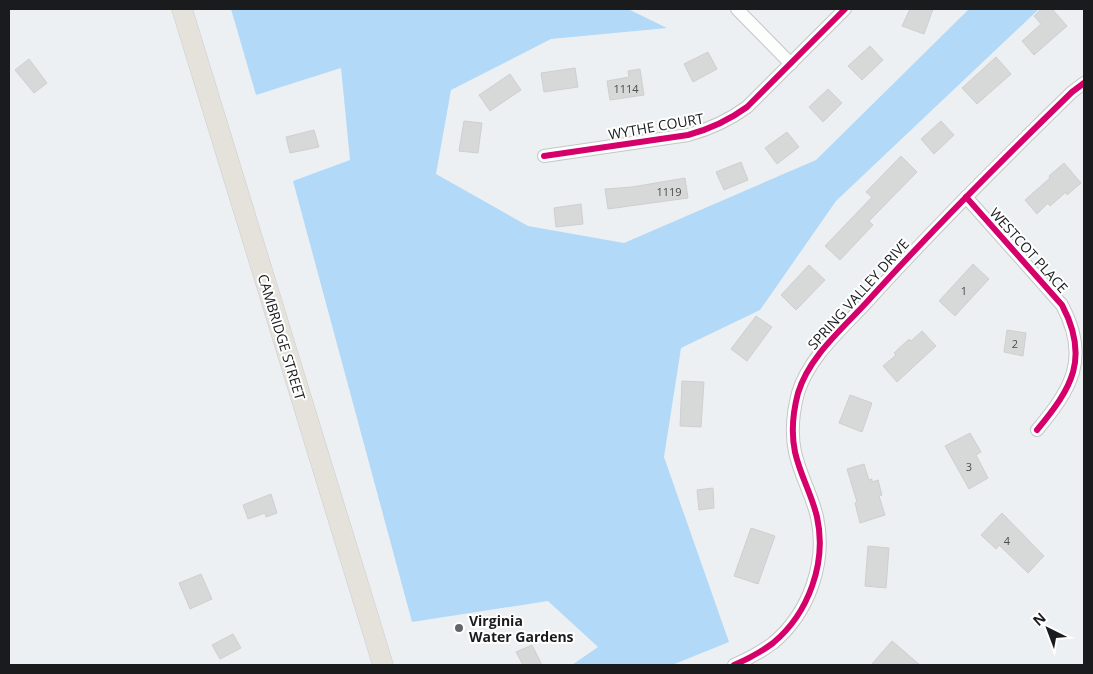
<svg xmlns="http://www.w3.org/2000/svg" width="1093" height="674" font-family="'Open Sans',sans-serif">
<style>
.forest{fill:#b2d9f8}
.building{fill:#d7d8d8;stroke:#cfcfd0}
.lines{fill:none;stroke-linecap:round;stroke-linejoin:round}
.minor-casing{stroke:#c4c7c9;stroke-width:14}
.primary-casing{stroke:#cbccce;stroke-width:21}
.minor{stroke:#fcfdfd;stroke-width:12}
.primary{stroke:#e5e2dc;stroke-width:20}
.cycleway-casing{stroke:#fff;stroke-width:9}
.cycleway{stroke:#d6006c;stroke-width:6}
.poi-dot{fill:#636668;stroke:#fff;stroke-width:2}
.labels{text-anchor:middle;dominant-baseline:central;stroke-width:4;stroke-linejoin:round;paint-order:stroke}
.number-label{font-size:11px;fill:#4a4c4e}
.street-label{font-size:14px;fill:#191b1d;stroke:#fff}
.poi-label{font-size:14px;font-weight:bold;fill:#191b1d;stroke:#fff;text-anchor:start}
</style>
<rect width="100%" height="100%" fill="#edf0f3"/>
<!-- forest -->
<path class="forest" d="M231,9H628L667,28L551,39L451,90L436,174L528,226L624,243L816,160L969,9H1039L836,201L760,310L681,348L664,457L729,642L672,665H572L598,647L548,601L412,622L293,181L350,160L341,68L256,95Z"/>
<!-- building -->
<g class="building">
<path d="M910,9H933L924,34L902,26Z"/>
<path d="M1041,9H1052L1067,26L1034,55L1022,41L1041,24L1034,16Z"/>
<path d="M870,46L883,60L862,80L848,66Z"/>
<path d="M708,52L717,69L693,82L684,64Z"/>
<path d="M996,57L1011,74L977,104L962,88Z"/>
<path d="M29,59L47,83L34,93L15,70Z"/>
<path d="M575,68L578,87L544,92L541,73Z"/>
<path d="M640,69L644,95L610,100L607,81L629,77L628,71Z"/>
<path d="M510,74L521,90L490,111L479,95Z"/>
<path d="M828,89L842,103L823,122L809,107Z"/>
<path d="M464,121L482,123L478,153L459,151Z"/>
<path d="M941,121L954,135L934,154L921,139Z"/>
<path d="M314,130L319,147L290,153L286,137Z"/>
<path d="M787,132L799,147L777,164L765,148Z"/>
<path d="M901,156L917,172L869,221L873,225L840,260L825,246L872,197L866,192Z"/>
<path d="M741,162L748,180L724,190L716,172Z"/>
<path d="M1064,163L1081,183L1067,195L1066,192L1050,206L1048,203L1037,214L1025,200L1050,178L1049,176Z"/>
<path d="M685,178L688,198L608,209L605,189L632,187Z"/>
<path d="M581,204L583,224L556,227L554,208Z"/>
<path d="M973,264L989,279L955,316L939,301Z"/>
<path d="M809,265L825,280L796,310L781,295Z"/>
<path d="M756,316L772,327L747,361L731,349Z"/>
<path d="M1007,330L1026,333L1023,356L1004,352Z"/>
<path d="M922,331L936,346L897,382L883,366L896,355L894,353L909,339L911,341Z"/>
<path d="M682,381L704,382L701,427L680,426Z"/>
<path d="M850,395L872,403L862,432L839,423Z"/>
<path d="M970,433L981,452L976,455L988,478L969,489L945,446Z"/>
<path d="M864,464L869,480L872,479V482L878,480L882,495L879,496L885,515L860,523L855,503L857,502L847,469Z"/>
<path d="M713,488L714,508L699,510L697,490Z"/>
<path d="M271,494L277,513L266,517L265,513L248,519L243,505Z"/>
<path d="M1002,513L1044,556L1028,573L999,545L996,549L981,535Z"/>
<path d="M751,528L775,536L758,584L734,576Z"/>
<path d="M868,546L889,548L886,588L865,586Z"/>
<path d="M201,574L212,599L190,609L179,583Z"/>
<path d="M233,634L241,648L220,659L212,645Z"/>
<path d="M892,641L920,665H871Z"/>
<path d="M532,645L542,665H523L516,652Z"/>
</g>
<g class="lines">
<!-- minor casing -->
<g class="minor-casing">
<g id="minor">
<path d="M737,9L791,64"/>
<path d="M544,156L688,135C710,129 728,121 747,107L845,9"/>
<path d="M966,197L1062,305C1090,358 1072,388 1037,430"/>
<path d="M734,665C748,659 761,652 773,643C809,613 827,562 817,517C812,495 800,475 795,452C791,433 793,412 798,393C809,357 841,330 866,303C932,230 1001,161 1072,92L1084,83"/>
</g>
</g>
<!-- primary casing -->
<g class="primary-casing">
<path id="primary" d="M182,9L383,665"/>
</g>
<!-- minor -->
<use href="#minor" class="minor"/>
<!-- primary -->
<use href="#primary" class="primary"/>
<!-- cycleway casing -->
<g class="cycleway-casing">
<g id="cycleway">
<path d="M544,156L688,135C710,129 728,121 747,107L845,9"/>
<path d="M966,197L1062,305C1090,358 1072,388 1037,430"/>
<path d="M734,665C748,659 761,652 773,643C809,613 827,562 817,517C812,495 800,475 795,452C791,433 793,412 798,393C809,357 841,330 866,303C932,230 1001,161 1072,92L1084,83"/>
</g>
</g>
<!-- cycleway -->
<use href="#cycleway" class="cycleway"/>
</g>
<!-- markers -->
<circle class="poi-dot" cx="459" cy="628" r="5"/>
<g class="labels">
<!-- number labels -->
<g class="number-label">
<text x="626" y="88">1114</text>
<text x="669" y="191">1119</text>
<text x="964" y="290">1</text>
<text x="1015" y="343">2</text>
<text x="969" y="466">3</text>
<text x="1007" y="540">4</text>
</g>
<!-- street labels -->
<g class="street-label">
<text transform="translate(656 126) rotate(-10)">WYTHE COURT</text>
<text transform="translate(1029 250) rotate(48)">WESTCOT PLACE</text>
<text transform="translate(858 294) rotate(-48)">SPRING VALLEY DRIVE</text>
<text transform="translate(282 337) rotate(73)">CAMBRIDGE STREET</text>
</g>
<!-- poi labels -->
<g class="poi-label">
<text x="469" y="620">Virginia<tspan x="469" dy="16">Water Gardens</tspan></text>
</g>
</g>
<!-- border -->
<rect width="1093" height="674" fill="none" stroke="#191b1d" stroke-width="20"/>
<!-- north arrow -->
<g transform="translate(1048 629) rotate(318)" stroke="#ffffff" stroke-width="4" paint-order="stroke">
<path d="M0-4L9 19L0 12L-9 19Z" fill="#191b1d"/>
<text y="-8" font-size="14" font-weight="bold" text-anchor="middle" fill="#191b1d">N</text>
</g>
</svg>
